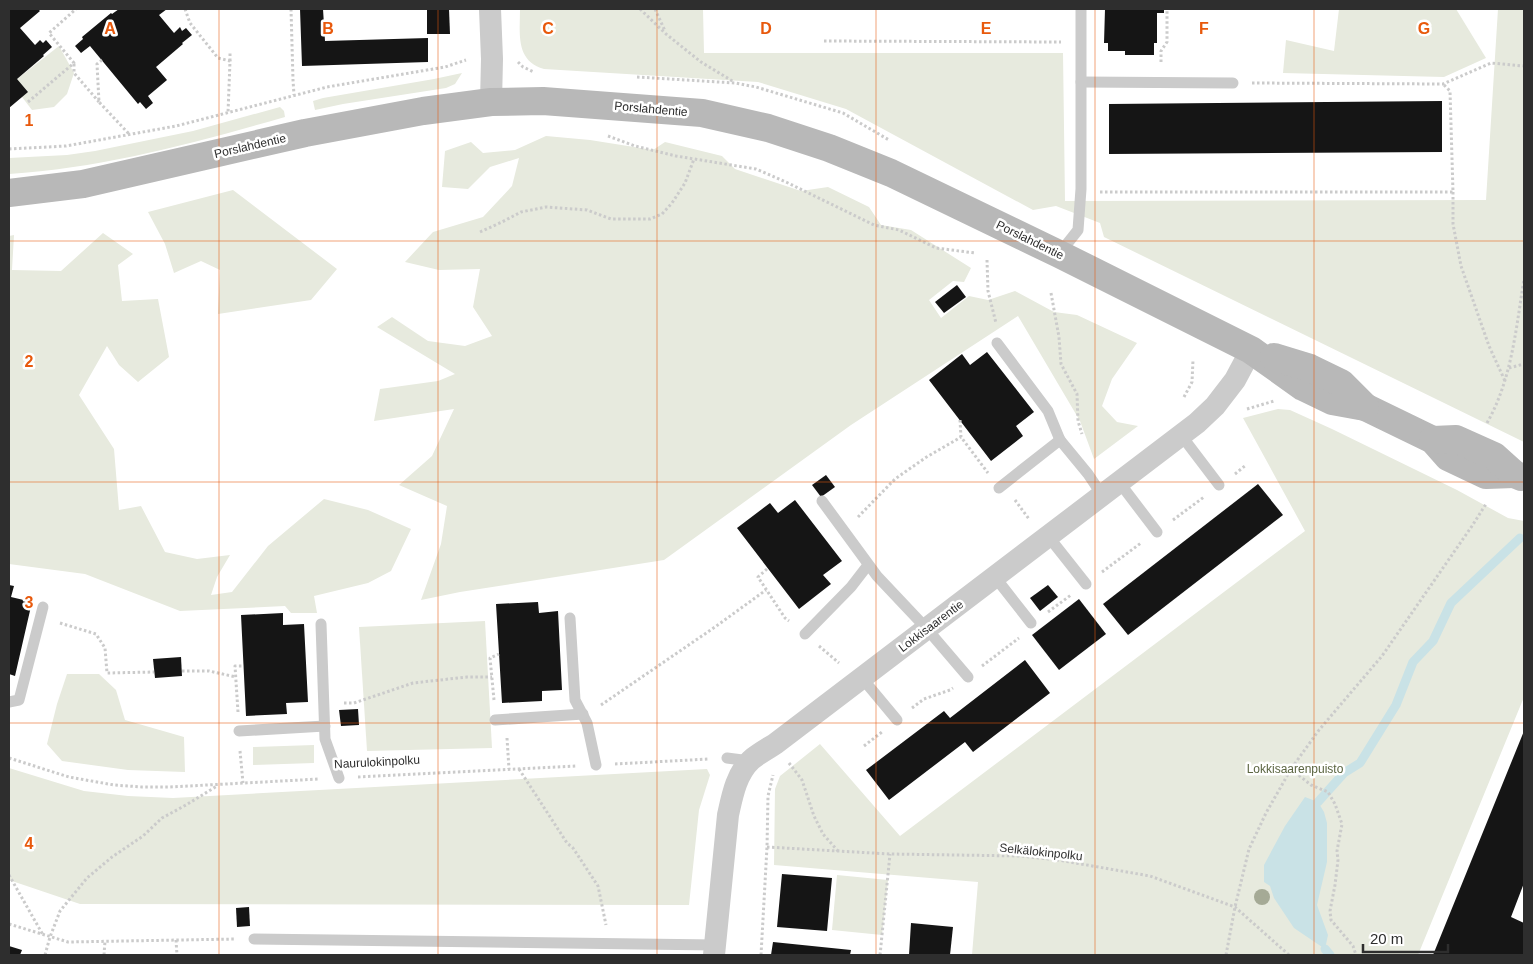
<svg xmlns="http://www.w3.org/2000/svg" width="1533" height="964" font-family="Helvetica,sans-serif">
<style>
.green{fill:#e7eade}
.water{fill:#c9e2e6}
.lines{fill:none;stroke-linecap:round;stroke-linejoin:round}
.stream{stroke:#c9e2e6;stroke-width:9}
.building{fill:#151515}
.path{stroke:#cbcbcb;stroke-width:3;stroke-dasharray:2.5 2.5;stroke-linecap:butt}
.lane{stroke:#cbcbcb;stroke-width:11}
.street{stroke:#cbcbcb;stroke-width:22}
.secondary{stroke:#b8b8b8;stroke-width:28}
.tree{fill:#a5aa96}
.grid{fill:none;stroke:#e8590c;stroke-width:1;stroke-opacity:0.55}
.labels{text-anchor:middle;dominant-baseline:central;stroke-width:5;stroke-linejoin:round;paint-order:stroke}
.street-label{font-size:12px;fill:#2e2e2e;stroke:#fff}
.park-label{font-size:12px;fill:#5b6541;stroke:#fff}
.grid-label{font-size:16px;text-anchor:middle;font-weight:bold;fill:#e8590c;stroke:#fff;stroke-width:5;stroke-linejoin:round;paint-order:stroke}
</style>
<rect width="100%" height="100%" fill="#fff"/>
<!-- green -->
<g class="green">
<path d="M520,9H703L704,53H1063L1065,201L1486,200L1498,9H1524V442L1104,237L1100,223L1056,206L1033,210L846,109L758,82L544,69C515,61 520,33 520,9Z"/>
<path d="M1339,9H1456L1486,58L1444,77L1283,73L1286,40L1334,51Z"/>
<path d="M59,46L74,73L67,94L54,107L32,110L22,97L17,79Z"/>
<path d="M462,73L455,84L446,88L343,104L315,110L313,101L323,98L434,79Z"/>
<path d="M280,107L284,111L285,117C195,143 103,168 9,174V158L67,155L95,151L193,131Z"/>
<path d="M546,136L590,140L653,150L665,142L722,156L735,169L801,191L828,187L869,207L881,225L911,230L971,268L964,282L953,281L929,300L941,318L969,296L988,300L1015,291L1054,312L1077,315L1137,343L1112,379L1102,406L1117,422L1138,426L1094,459L1080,421L1018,316L851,425L664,560L460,592L421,600L441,544L447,506L399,485L432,456L454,409L374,421L380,389L438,381L455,374L377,327L392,317L428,341L465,346L492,336L473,307L480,269L439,270L405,262L433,232L483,217L512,186L519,158L490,167L468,189L442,187L445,151L471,142L483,153L515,150Z"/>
<path d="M233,190L337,269L311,300L218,314L220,270L201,261L174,273L165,244L148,212Z"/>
<path d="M103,233L133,254L118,265L122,301L158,299L169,357L138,382L119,365L107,346L79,395L114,449L119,510L141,506L165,552L197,559L230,555L217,577L211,595L232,592L268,546L324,499L368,510L411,529L391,571L368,583L314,596L317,613H291L285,606L180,611L85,574L9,564V236L14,235L12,270L61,271Z"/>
<path d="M1278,409L1290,410L1332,429L1457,490L1508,518L1524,521V697L1418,955H972L978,882L774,865L775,789L780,776L820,744L900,836L1305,531L1243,418Z"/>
<path d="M485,621L492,748L367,751L359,627Z"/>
<path d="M67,674H99L116,690L125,720L184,737L185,772L128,770L62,761L47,744L57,704Z"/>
<path d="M314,745V763L253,765V747Z"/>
<path d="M9,768L84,791L128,796L173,798L707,769L710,775L699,810L689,905L80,904L9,880Z"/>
<path d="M837,875L888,880L882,935L832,930Z"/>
</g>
<!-- water -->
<path class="water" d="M1305,797L1318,802L1324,812L1327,823V862L1317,905L1328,935L1325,949L1294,928L1274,898L1270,886L1264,882V865L1285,826Z"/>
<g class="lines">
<!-- stream -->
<g class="stream">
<path d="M1318,802L1344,773L1360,763L1396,705L1413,662L1433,641L1451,603L1520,538"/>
<path d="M1325,949L1330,955"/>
</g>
</g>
<!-- building -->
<g class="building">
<path d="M9,9H38L40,11L20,28L35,45L40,40L43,43L46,40L52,47L43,55L44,56L17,79L28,92L9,108Z"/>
<path d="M119,9H167L159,15L174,33L180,27L182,31L186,28L192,35L182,43L183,44L156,67L167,80L148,96L153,103L146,109L140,102L138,104L90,46L81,53L75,46L83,39L82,37L111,13L112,14Z"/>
<path d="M300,9H323L325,41L428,38V62L302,66Z"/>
<path d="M427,9H449L450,34H427Z"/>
<path d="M1105,9H1164V13H1157V43H1154V55H1125V51H1108V43H1104Z"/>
<path d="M1442,101V152L1109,154V104Z"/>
<path d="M957,285L966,297L944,313L935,302Z"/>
<path d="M987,352L1034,412L1016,426L1023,436L991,461L929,380L962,354L970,365Z"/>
<path d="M826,475L835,487L821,497L812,485Z"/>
<path d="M1258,484L1283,515L1128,635L1103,604Z"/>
<path d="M795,500L842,561L823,575L831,584L799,609L737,528L770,503L778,513Z"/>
<path d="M9,585L14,586L11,597L32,602L15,676L9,674Z"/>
<path d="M1048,585L1058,597L1040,611L1030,598Z"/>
<path d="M1079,599L1106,634L1059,670L1032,635Z"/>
<path d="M538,602L539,613L558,611L562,690L542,691V701L502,703L496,604Z"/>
<path d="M283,613V625L304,624L308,702L286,703L287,714L246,716L241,615Z"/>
<path d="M181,657L182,676L155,678L153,659Z"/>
<path d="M1025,660L1050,693L973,752L965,742L889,800L866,770L944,711L950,718Z"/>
<path d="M358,709L359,725L341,726L339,710Z"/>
<path d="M1524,731V883L1511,917L1524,923V955H1433Z"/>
<path d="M782,874L832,878L827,931L777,927Z"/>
<path d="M249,907L250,926L237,927L236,908Z"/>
<path d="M911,923L953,927L950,955H909Z"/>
<path d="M773,942L851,950L850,955H771Z"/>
<path d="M9,946L22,950L20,955H9Z"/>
</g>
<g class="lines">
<!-- path -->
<g class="path">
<path d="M185,9L190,23L218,58L230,61L228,113"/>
<path d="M291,9L293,80L294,95"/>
<path d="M640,9L666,34L701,62L734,82"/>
<path d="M655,9L665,31"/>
<path d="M824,41L1061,42"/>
<path d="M102,60L97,64L99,102L130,135"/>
<path d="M230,61V52"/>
<path d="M518,62L523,67L534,72"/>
<path d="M1161,62V51L1167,42V9"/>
<path d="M74,64V73L99,102"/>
<path d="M637,77L735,83L756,87L843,113L889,140"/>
<path d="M1252,83L1443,84L1491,63L1524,66"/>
<path d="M28,102L74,63L49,33L76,9"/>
<path d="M608,136L635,146L676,156L756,169L788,183L874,225L899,230L936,248L975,253"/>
<path d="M9,149L66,146L176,126L327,87L445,67L466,60"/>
<path d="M1100,192H1453L1450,91L1443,84"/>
<path d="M1453,192V224L1461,266L1489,346L1505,381"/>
<path d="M480,232L502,222L521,212L546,207L587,210L611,219H650L662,214L672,203L685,183L694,159"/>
<path d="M987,260L988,291L996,323"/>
<path d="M1051,293L1059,337L1061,364L1077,394L1078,421L1082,434"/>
<path d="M1509,368L1524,364"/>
<path d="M1184,397L1192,382L1193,360"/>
<path d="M1247,409L1274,401"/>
<path d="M960,420L961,437L988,473"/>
<path d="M1487,423C1512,379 1516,328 1524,279"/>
<path d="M1235,474L1246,465"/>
<path d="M1015,500L1029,519"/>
<path d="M858,517L895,479L925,458L961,437"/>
<path d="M1173,520L1204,497"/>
<path d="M767,569L758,577L785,618L789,621"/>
<path d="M1102,572L1141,543"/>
<path d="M1048,612L1071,595"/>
<path d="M60,623L96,634L105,648L107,673L154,672"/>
<path d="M819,646L839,663"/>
<path d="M982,666L1019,638"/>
<path d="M182,671H209L236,677"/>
<path d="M494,700L490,658L499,654"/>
<path d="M344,703H354L413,683L467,677H492"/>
<path d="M601,705L715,627L766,590"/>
<path d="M912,708L924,699L950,690L953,688"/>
<path d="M238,712L235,666H244"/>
<path d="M507,738L509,769"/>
<path d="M864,746L882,732"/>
<path d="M240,751L243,783"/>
<path d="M9,758L69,777L114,785L142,787H170L319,779"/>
<path d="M789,763L802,780L814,816L823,834L838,851"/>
<path d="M615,764L709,759"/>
<path d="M519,769L567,843L573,848L598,886L606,925"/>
<path d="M1291,769L1311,785L1328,792L1335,804L1342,824L1337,851L1338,860L1335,885L1330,911L1331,920L1353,946L1356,955"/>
<path d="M358,777L576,766"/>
<path d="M767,847L890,854L1021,856L1058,860L1150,876L1235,907L1289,955"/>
<path d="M9,875L43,935"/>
<path d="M9,924L68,942L236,939"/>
<path d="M176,940L177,955"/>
<path d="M45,955L50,937L60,911L87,878L112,857L143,836L162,818L186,805L217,786"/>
<path d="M104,955L105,941"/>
<path d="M761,955L767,847L768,796L773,775"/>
<path d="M880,955L890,854"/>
<path d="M1226,955L1235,907L1249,849L1266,813L1291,769L1319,730L1382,656L1472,526L1486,504"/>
</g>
<!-- lane -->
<g class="lane">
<path d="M1081,82L1233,83"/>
<path d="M1059,254L1078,230L1081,189V9"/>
<path d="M997,343L1048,411L1060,440L1088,474L1102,495"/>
<path d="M1181,435L1219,485"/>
<path d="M1119,482L1157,532"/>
<path d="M999,488L1060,440"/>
<path d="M822,501L877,576L927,629L968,677"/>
<path d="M1048,536L1086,584"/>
<path d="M995,577L1031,623"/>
<path d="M570,618L575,700L587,723L596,765"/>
<path d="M321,624L325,739L339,778"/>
<path d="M805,634L851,587L868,565"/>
<path d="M862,678L897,720"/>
<path d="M9,702L19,700L43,607"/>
<path d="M495,720L583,714"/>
<path d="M239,731L325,726"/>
<path d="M727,758L750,761"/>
<path d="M254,939L715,945"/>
</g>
<!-- street -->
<g class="street">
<path d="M490,9L492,59L491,102"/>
<path d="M714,955L728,815C732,797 736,774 751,760C758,754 767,749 775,744L1197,423L1215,406L1235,380L1251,350"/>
</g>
<!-- secondary -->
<g class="secondary">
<path d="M9,193L83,184L305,133L423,111L491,102L543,101L702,113L768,128L829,148L891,173L1059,254L1251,350L1303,387L1332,401L1365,407L1433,440L1448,457L1486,475L1514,474"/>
<path d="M1274,357L1310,368L1341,383L1365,407"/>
<path d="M1433,440L1456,439L1494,456L1514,474L1521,477"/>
</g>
</g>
<!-- trees -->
<circle class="tree" cx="1262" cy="897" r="8"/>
<!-- grid -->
<path class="grid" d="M219,9V955M438,9V955M657,9V955M876,9V955M1095,9V955M1314,9V955M9,241H1524M9,482H1524M9,723H1524"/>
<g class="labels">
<!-- street labels -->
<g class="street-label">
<text transform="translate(651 109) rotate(5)">Porslahdentie</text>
<text transform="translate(250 146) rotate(-13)">Porslahdentie</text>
<text transform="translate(1030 240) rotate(26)">Porslahdentie</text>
<text transform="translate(931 626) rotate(-37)">Lokkisaarentie</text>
<text transform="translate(377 762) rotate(-3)">Naurulokinpolku</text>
<text transform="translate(1041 852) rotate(6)">Selkälokinpolku</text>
</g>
<!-- park labels -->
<g class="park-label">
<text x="1295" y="769">Lokkisaarenpuisto</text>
</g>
</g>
<g class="grid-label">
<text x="110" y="34">A</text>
<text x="328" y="34">B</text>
<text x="548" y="34">C</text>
<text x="766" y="34">D</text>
<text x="986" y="34">E</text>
<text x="1204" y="34">F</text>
<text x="1424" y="34">G</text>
<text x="29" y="126">1</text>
<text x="29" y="367">2</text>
<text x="29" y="608">3</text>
<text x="29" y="849">4</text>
</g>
<!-- border -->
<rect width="1533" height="964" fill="none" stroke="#2e2e2e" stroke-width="20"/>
<!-- scale -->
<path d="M1363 944v8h85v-8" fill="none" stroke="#2e2e2e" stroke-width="2.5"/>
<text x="1370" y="944" font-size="15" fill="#2e2e2e" stroke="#ffffff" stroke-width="4" paint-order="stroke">20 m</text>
</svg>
